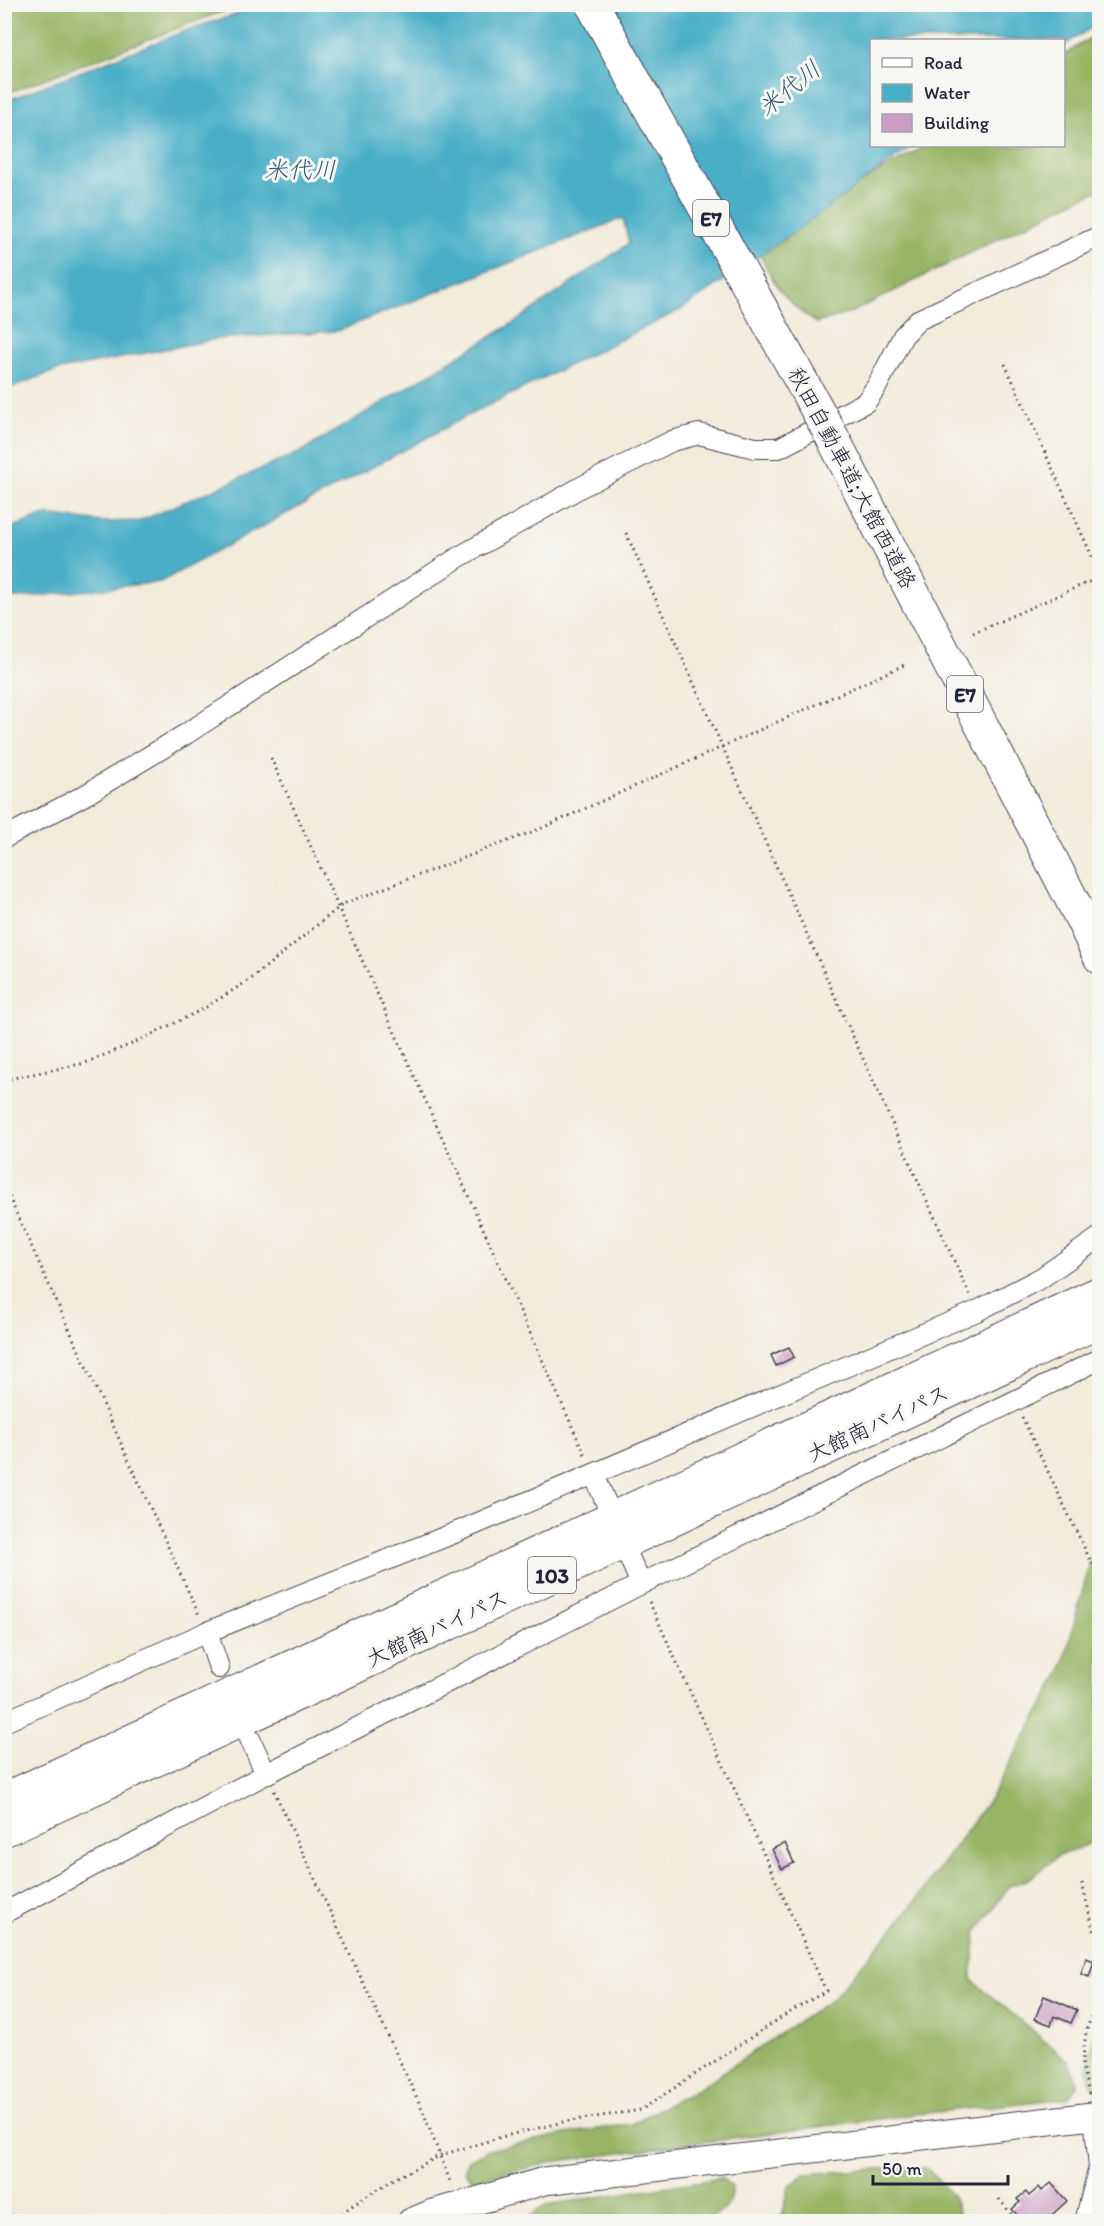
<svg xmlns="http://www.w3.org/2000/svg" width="1104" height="2226" font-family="Itim,'Klee One',sans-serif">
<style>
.forest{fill:#98b566;stroke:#5d6c50;stroke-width:1.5}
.water{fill:#48afc7;stroke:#356881;stroke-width:1.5}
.building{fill:#cd9cc5}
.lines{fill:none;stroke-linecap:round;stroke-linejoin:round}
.street-casing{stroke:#414053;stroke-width:22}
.secondary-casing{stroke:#414053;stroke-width:29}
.highway-casing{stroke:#414053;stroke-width:35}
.path{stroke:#414053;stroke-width:3;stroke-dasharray:1.5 4.5;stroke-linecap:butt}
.street{stroke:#fff;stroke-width:20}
.secondary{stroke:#fff;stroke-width:27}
.highway{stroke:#fff;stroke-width:33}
.secondary-bridge-casing{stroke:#414053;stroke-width:29;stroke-linecap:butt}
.highway-bridge-casing{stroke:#414053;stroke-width:35;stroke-linecap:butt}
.secondary-bridge{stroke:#fff;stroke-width:27}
.highway-bridge{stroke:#fff;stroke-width:33}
.labels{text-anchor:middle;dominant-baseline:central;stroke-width:6;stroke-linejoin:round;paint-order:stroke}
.shield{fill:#f6f6f2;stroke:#626272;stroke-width:1.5}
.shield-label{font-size:21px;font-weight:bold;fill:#22223b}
.street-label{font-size:22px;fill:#22223b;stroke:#f6f6f2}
.water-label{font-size:24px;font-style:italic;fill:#315a73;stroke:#f6f6f2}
</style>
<rect width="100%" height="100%" fill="#f6f6f2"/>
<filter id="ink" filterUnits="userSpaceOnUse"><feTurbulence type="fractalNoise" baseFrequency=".0167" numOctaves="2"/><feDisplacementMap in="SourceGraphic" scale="12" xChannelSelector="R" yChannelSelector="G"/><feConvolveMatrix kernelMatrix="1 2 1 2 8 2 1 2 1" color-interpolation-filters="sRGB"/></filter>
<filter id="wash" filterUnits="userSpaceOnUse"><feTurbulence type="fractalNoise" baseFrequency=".008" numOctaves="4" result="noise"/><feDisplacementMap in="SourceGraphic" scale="24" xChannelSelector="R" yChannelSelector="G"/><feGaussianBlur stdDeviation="1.35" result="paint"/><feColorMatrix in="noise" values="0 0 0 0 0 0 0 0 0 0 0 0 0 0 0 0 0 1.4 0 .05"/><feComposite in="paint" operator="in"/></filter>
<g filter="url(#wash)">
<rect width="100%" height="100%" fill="#f2ebd9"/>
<!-- forest -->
<g class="forest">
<path d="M5,4H245V5L210,16L5,94Z"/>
<path d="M1099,32V190L1074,201L850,313L817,323C785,303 772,282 757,248L795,219L925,146H1064V55Z"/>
<path d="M1099,1529V1829L1095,1841L1058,1856L1028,1879L1009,1886L976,1933L971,1979L1068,2061L1079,2084L1068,2098L916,2114L558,2161L473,2180L465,2172L467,2161L489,2150L565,2134L631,2124L698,2089L832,1999L909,1910L991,1797L1061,1673Z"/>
<path d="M1099,2023V2093C1078,2077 1093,2044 1099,2023Z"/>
<path d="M891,2168H927L953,2197L962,2221H781L789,2187L805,2174Z"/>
<path d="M721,2178L732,2187C730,2210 721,2214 701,2221H524L546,2205Z"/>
</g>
<!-- water -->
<path class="water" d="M268,4L1099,5V23L1064,45V40H872V146H912L793,233L682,309L467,416L160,582L19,598H5V530L45,515L102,522L140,521L301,452L515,322L629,243L623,218L337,331L216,339L55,371L5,390V101L190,29Z"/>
<g id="blocks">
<!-- building -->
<g class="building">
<path d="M789,1347L794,1357L776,1366L771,1355Z"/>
<path d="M785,1843L794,1863L782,1869L772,1849Z"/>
<path d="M1086,1958L1094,1961L1089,1977L1081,1974Z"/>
<path d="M1044,1996L1077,2010L1071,2023L1054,2016L1051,2025L1035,2019Z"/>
<path d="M1051,2183L1067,2201L1044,2222H1023L1012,2209L1020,2202L1017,2199L1026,2192L1029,2196L1039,2187L1042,2191Z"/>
</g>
</g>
</g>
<g filter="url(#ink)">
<use href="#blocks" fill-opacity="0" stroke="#414053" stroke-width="1.5"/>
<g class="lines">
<!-- street casing -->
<g class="street-casing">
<g id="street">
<path d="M4,838L85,795L186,734L459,557L581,487L672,441L699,434L755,448H779L866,402L877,386L903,336L918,320L1100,236"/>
<path d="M594,1475L607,1505"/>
<path d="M629,1557L641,1584"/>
<path d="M207,1632L219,1668"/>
<path d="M4,1722L207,1632L457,1532L977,1311L1041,1278L1100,1237"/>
<path d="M250,1739L266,1774"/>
<path d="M4,1913L266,1774L641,1584L1100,1359"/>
<path d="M1085,2222L1099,2167L1094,2116"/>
</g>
</g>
<!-- secondary casing -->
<g class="secondary-casing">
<g id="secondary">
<path d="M490,2197L544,2181L1100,2115"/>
<path d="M411,2222L433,2213"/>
</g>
</g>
<!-- highway casing -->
<g class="highway-casing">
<g id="highway">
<path d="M829,431L1083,921L1100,957"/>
<path d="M4,1800L1100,1293"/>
<path d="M4,1830L1100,1321"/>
</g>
</g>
<!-- path -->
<g class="path">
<path d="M1005,364L1100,574"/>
<path d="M626,533L970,1296"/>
<path d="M973,633L1100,577"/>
<path d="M271,758L586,1457"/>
<path d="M4,1080L85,1063L134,1043L203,1009L251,979L343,904L542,828L904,665"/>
<path d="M4,1186L200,1617"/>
<path d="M1022,1417L1092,1564"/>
<path d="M274,1791L422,2109L451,2184"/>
<path d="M1082,1883L1093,1928L1100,1942"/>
<path d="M1089,2094L1082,2066L1086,2032L1100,1989"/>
<path d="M4,2198L15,2222"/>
<path d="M999,2199L1018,2222"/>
<path d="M334,2222L350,2207L394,2179L441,2155L505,2136L563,2122L641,2110L782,2017L826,1991L648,1599"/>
</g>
<!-- street -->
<use href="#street" class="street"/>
<!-- secondary -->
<use href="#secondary" class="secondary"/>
<!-- highway -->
<use href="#highway" class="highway"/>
<!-- secondary-bridge casing -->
<g class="secondary-bridge-casing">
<path id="secondary-bridge" d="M433,2213L490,2197"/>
</g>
<!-- highway-bridge casing -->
<g class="highway-bridge-casing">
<path id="highway-bridge" d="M592,4L829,431"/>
</g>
<!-- secondary-bridge -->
<use href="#secondary-bridge" class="secondary-bridge"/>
<!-- highway-bridge -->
<use href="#highway-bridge" class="highway-bridge"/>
</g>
</g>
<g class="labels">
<!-- shield labels -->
<g class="shield">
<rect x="693" y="200" width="36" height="36" rx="4.5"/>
<rect x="947" y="676" width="36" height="36" rx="4.5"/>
<rect x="528" y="1557" width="48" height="36" rx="4.5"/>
</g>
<g class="shield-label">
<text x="711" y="218">E7</text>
<text x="965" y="694">E7</text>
<text x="552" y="1575">103</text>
</g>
<!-- street labels -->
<g class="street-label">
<text transform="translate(852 478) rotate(62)">秋田自動車道;大館西道路</text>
<text transform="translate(878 1423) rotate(-25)">大館南バイパス</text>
<text transform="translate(437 1628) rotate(-25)">大館南バイパス</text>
</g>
<!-- water labels -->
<g class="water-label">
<text transform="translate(789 88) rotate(-39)">米代川</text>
<text x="300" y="169">米代川</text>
</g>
</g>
<!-- margin -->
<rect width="1104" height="2226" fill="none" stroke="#f6f6f2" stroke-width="24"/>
<!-- legend -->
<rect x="870" y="39" width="195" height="108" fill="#f6f6f2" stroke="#a1a1a9" stroke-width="1.5"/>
<rect x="882" y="58" width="30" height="9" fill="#ffffff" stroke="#a1a1a9" stroke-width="1.5"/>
<text x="924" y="69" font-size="18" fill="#22223b">Road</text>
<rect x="882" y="84" width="30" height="18" fill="#48afc7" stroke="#a1a1a9" stroke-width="1.5"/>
<text x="924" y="99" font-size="18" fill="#22223b">Water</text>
<rect x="882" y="114" width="30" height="18" fill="#cd9cc5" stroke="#a1a1a9" stroke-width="1.5"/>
<text x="924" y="129" font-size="18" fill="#22223b">Building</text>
<!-- scale -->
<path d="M873 2175v9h135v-9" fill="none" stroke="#22223b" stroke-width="3"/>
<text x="882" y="2175" font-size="18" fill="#22223b" stroke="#f6f6f2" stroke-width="4.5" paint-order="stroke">50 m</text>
</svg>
